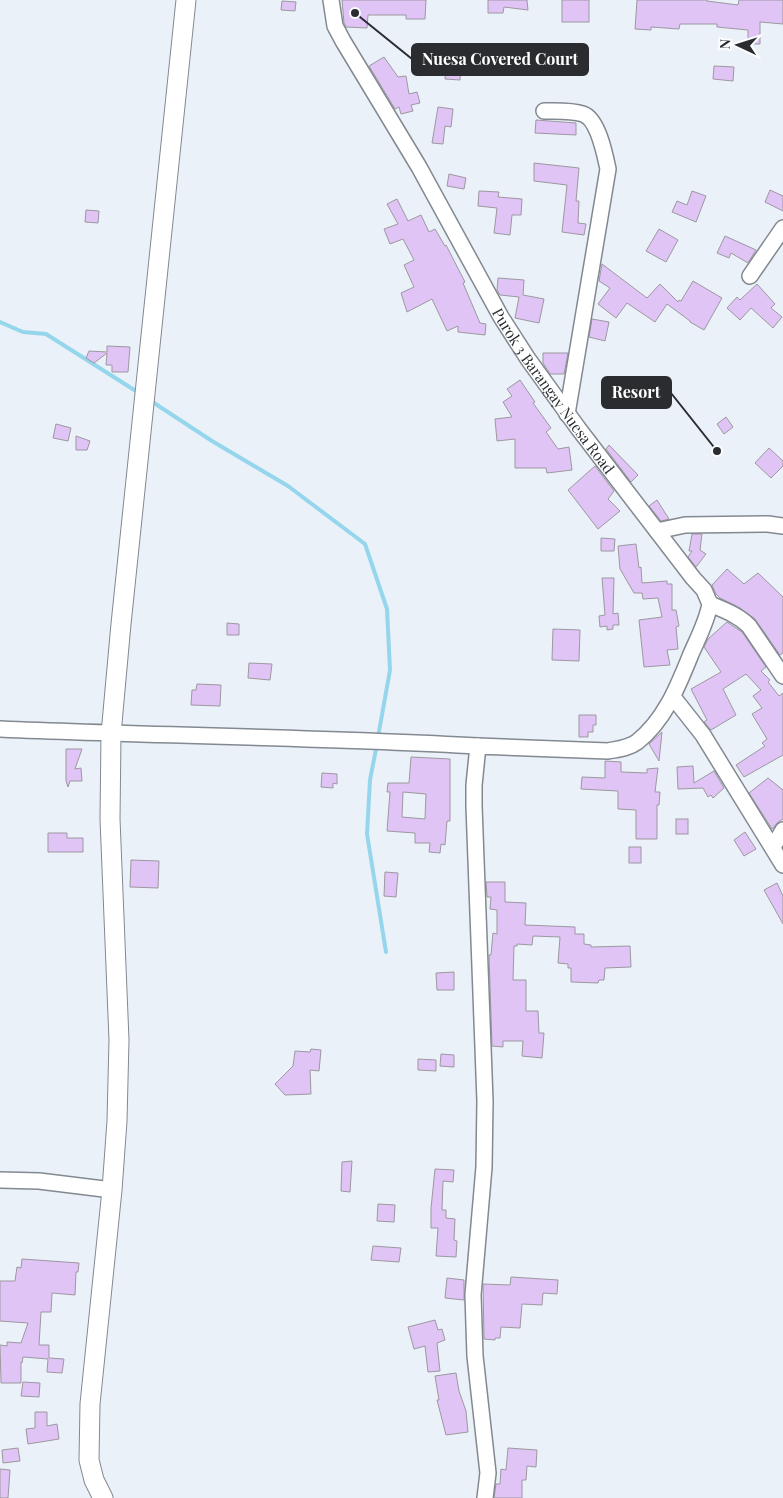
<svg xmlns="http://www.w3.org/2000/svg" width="783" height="1498" font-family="'Playfair Display',serif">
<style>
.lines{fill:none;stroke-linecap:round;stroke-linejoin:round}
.stream{stroke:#95d6ed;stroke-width:4}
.building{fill:#dfc4f5;stroke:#9d98a0;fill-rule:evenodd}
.minor-casing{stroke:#838990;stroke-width:18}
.major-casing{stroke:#838990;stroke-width:21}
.minor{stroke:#fff;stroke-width:15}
.major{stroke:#fff;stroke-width:19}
.labels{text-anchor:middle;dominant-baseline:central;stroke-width:5;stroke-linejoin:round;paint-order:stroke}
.street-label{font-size:15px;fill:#2a2c2f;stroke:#fcfdff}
.leader{fill:none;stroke:#2a2c2f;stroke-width:2}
.callout-dot{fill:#2a2c2f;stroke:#fcfdff;stroke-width:2}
.callout{fill:#2a2c2f;stroke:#2a2c2f;stroke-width:2}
.callout-label{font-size:16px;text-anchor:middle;font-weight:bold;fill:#fff}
</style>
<rect width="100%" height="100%" fill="#eaf1f8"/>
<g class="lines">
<!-- stream -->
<g class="stream">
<path d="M0,322L23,332L46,334L139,393"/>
<path d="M151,401L212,441L288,486L365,544L387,609L390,670L378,737"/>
<path d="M377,744L370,780L367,834L386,952"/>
</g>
</g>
<!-- building -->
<g class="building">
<path d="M342,0H426L425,19H406V15H368L367,28L346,27L344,23Z"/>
<path d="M488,0H527L528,10L504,7L503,13H488Z"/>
<rect x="562" y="0" width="27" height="22"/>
<path d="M637,0H707V1L738,5L739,0H783V24L760,22V44H748V30L717,27V24H680L679,29L651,27V30L635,29Z"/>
<path d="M282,1L296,2L295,11L281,10Z"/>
<path d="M384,57L398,77L406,76L409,94L417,92L420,103L411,105L413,111L401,114L399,107L395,109L369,66Z"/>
<path d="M446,66L461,67L460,80L445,79Z"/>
<path d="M714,66L734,67L733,81L713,79Z"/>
<path d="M438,107L453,109L451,127L445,126L443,144L432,143Z"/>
<path d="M536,120L576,123V135L535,133Z"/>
<path d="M534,163L579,168L576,201H579L578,223L586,224L584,235L562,232L567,185L534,181Z"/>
<path d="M449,174L466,178L464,189L447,186Z"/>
<path d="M770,190L783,196V211L765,202Z"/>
<path d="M479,191L499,192L498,197L522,199L521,215H512L510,235L494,233L497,208L478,206Z"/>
<path d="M692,191L706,196L696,222L672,212L677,201L687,205Z"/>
<path d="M397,199L408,221L421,215L429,232L435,229L445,246L446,245L465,282L463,283L480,323L486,324L485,335L458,332V326L447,331L432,299L407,312L401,293L414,287L404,265L414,260L403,239L390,244L384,229L398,224L387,204Z"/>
<path d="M86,210L99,211L98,223L85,222Z"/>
<path d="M659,229L678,240L666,262L646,251Z"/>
<path d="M725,236L756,250L748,263L731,253L729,258L717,253Z"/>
<path d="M602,264L647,298L660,284L678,302L679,300L681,301L693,281L722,298L704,330L690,322V321L667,304L655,322L627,303L616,318L598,304L610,288L599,281Z"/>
<path d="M498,278L524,280L523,295L544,299L539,323L515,318L519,297L500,295L497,290Z"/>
<path d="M757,284L775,304L771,308L782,317L773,328L751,308L740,320L727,308L737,297L740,300Z"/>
<path d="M592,319L609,322L605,341L589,337Z"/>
<path d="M107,346L130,347L128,372H112V365H106L107,353L94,363L86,358L89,351L107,352Z"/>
<path d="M543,353H568L564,374H550L543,363Z"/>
<path d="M520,380L535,402L533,403L551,428L546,432L558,449L569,447L572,470L547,473L546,468H515V439L497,441L495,419L512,417L503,402L512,396L507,389Z"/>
<path d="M726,417L733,427L724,434L717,424Z"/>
<path d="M56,424L71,428L68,441L53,438Z"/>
<path d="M76,436L90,441L87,450H76Z"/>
<path d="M609,445L638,475L631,482L606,449Z"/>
<path d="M769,448L783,461V466L771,478L755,463Z"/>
<path d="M595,466L614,491L608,499L620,511L598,529L568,490Z"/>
<path d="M657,500L669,519L661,521L649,506Z"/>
<path d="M692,534H702L700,550L706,554L696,567L688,557L692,551H689Z"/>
<path d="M601,538L615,539L614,551H601Z"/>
<path d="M636,544L639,568L641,567L642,583L667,581V584H672V610H676L679,626L676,627L678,649L667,650L670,665L644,667L639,620L662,617L658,598L643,599L642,593H634L620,569L618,546Z"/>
<path d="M727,569L744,584L758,573L783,597V653L780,655L755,619L740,608L720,598L716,594L712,585Z"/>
<path d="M602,578H614L613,614L618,613L619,625H613V629L607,630V626L600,627L599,616L605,615Z"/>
<path d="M727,622L742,632L766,667L761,671L770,680L768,682L779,696L783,693V755L744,777L736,765L765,746L762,743L767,739L752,714L762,708L753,696L761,690L746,674L723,689L736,715L711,730L704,722L707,720L691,689L721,672L704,647L708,639Z"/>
<path d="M227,623L239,624V635H227Z"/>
<path d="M553,629L580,630L579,661L552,660Z"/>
<path d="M249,663L272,664L270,680L248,678Z"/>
<path d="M197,684L221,685L220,706L191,705L192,690H196Z"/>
<path d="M579,715H596V725H593V732H588V737H579Z"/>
<path d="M662,732L659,761L649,744Z"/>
<path d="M66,749H82L75,769L81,768L82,781H70L68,787L66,781Z"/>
<path d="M411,757L450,759V821H447L445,845L441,844L440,853L429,852L430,843H415V833L387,831L390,792H387L388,783H409ZM403,792L426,794L425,819L402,817Z"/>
<path d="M605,761L621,762V772L647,773V769L658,768L655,792H660L659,805H657V839H636V810L618,809V791L581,789L582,777L605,778Z"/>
<path d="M693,766L694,783L714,771L724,788L713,798L711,795L708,797L703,788L678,789L677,767Z"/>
<path d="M322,773L337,774V784L333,783V788L321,787Z"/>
<path d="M768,778L783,790V819L778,822L772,829L749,793Z"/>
<rect x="676" y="819" width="12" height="15"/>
<path d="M745,832L756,849L744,856L734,840Z"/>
<path d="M48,833H67V838H83V852H48Z"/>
<rect x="629" y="847" width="12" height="16"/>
<path d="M131,860L159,861L158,888L130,887Z"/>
<path d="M385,872L398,873L396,897L384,896Z"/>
<path d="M486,882H505V902L526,903L525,925L575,927V934H584V944L591,945V947L630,946L631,967L605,968L604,980H599L598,983L571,982V968H568V964L558,963L560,937L533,936L532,945L517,944V946H514L513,980H526V1011H538L539,1033H544L542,1058L522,1056L523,1041H503V1047L492,1046L489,955H491L493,933L497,934V910L490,909L491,897H487Z"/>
<path d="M777,883L783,896V924L764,890Z"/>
<path d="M454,972V990H437L436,973Z"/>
<path d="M311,1049L321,1050L319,1071L310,1070L311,1094L285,1095L275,1084L293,1066L295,1051L310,1052Z"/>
<path d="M441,1054L454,1055V1067L440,1066Z"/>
<path d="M418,1059L436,1060V1071L418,1070Z"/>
<path d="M352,1161L350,1192L341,1191L342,1162Z"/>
<path d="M435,1169L454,1170L453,1182L443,1181L442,1210H446V1218L455,1219L454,1240L457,1241L456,1257L436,1256L438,1228H431V1208Z"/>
<path d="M378,1204L395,1205L394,1222L377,1221Z"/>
<path d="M373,1246L401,1248L399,1262L371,1260Z"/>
<path d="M22,1259L79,1263L78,1272H76L75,1295L52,1293L51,1312H41L39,1345H49V1358L64,1359L62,1373L47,1372L48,1359L23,1357L22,1363L21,1362V1383H1L0,1345L7,1346V1342L21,1343L28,1323L0,1321V1281H15L17,1267L21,1268Z"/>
<path d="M511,1277L558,1280L557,1294L543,1293L542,1305L522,1304L520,1328L501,1327L500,1338H495V1340L484,1339L483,1284L510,1285Z"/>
<path d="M447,1278L464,1280V1300L445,1298Z"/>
<path d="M435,1320L438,1330L442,1329L445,1340L437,1343L440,1371L428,1372L425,1346L414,1349L408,1327Z"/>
<path d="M456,1373L459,1391L466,1411L468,1432L446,1435L437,1400H439L435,1376Z"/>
<path d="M23,1382L40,1383L39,1397L21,1396Z"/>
<path d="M35,1412H47V1426L57,1424L59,1439L28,1444L26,1429L35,1428Z"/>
<path d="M18,1448L20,1461L3,1463L2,1450Z"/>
<path d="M508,1448L537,1450L536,1467L527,1466L526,1480H522V1498H494L496,1484H500L501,1469L506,1470Z"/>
<path d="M0,1469L10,1470L8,1498H0Z"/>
</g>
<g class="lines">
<!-- minor casing -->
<g class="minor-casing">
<g id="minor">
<path id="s1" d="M331,0L335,26L343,41L419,167L501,317L528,359L578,428L693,578L704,590L710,604C707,621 698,638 691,654C678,686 665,720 637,742C629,748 618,749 608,751L478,746L474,785V806L485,1101L484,1167L473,1295L475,1356L488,1473L485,1498"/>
<path d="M544,111C556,111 571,110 583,114C598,119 605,155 608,169L567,414"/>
<path d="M750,276L783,228"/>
<path d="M657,531L685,525L768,524L783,526"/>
<path d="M710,604C724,610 738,615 749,626L783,676"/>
<path d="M673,697L703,735L783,865"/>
<path d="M0,729C159,736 319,737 478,746"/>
<path d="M773,847L783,830"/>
<path d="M0,1180L39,1181L112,1190"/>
</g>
</g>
<!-- major casing -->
<g class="major-casing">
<path id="major" d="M103,1498L94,1480L89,1460L90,1404L112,1190L117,1121L119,1040L110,819L111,734L121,624L186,0"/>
</g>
<!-- minor -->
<use href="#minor" class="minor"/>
<!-- major -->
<use href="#major" class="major"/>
</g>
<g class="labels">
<!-- street labels -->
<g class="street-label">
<text stroke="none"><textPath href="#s1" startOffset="452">Purok 3 Barangay Nuesa Road</textPath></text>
</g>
</g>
<!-- callouts -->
<path class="leader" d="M355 13L412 59M717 451L671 393"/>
<g class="callout-dot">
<circle cx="355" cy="13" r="5"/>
<circle cx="717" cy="451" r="5"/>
</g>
<g class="callout">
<rect x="412" y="44" width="176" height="31" rx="5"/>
<rect x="602" y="377" width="69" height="31" rx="5"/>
</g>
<g class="callout-label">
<text x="500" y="65">Nuesa Covered Court</text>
<text x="636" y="398">Resort</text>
</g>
<!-- north arrow -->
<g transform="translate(738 45) rotate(274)" stroke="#fcfdff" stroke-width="4" paint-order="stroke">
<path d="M0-4L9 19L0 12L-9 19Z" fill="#2a2c2f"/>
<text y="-8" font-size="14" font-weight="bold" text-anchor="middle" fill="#2a2c2f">N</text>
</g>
</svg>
